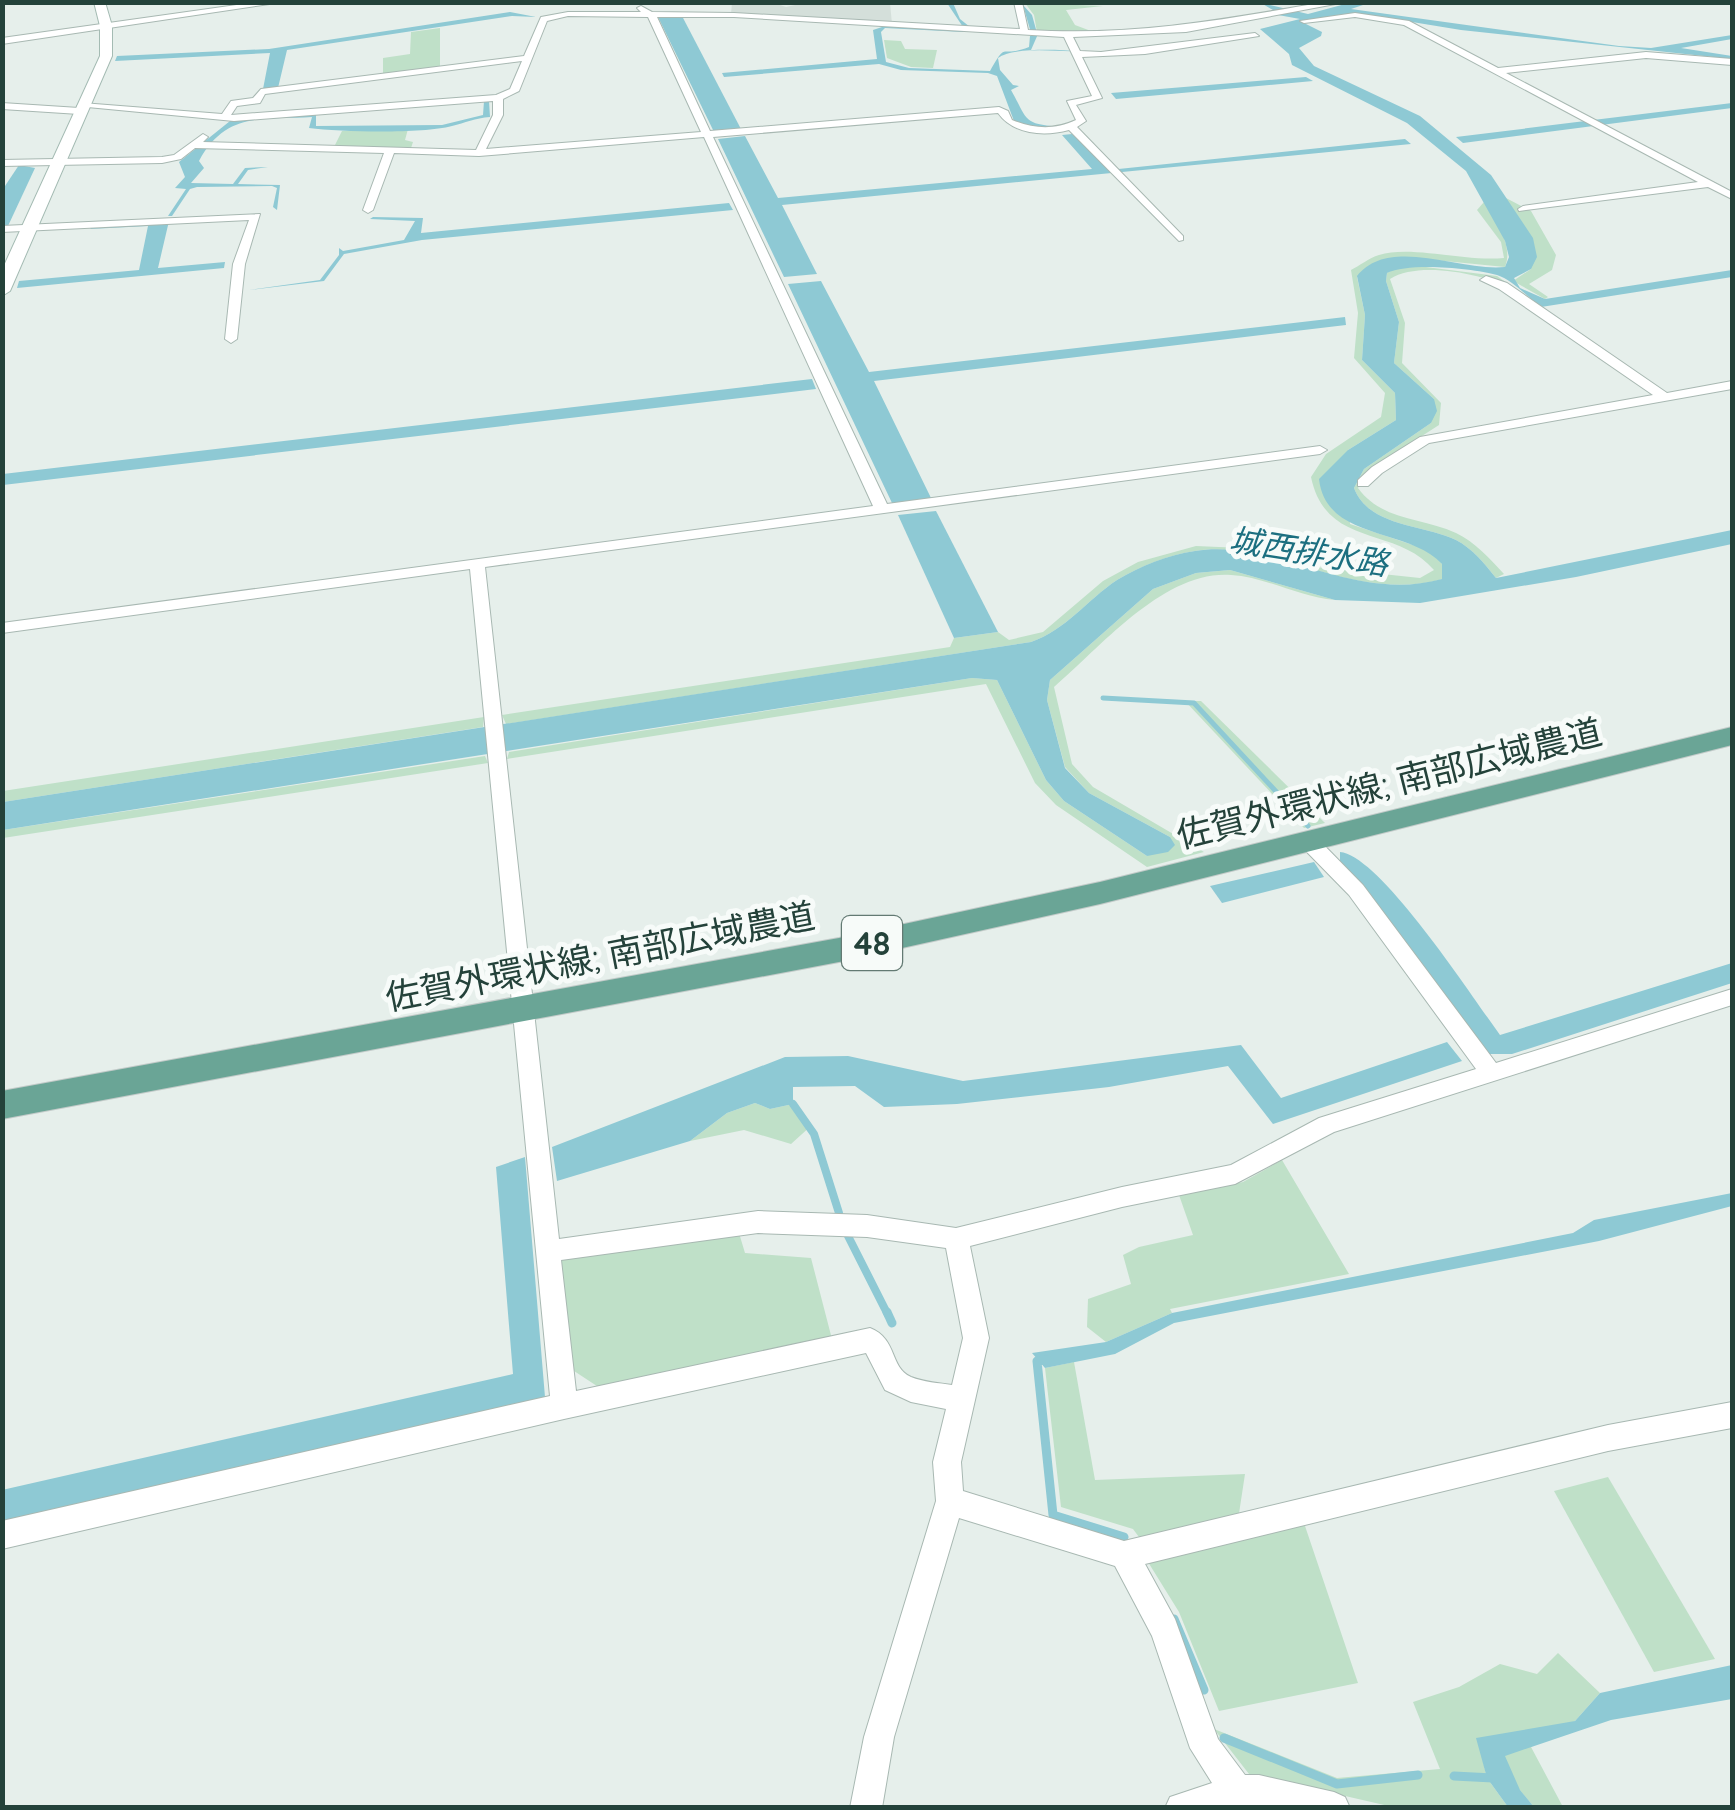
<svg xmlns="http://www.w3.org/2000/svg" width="1735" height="1810" font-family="Quicksand,'Noto Sans JP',sans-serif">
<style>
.built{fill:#d4dfda}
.green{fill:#bfe0c8}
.water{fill:#8ec9d4}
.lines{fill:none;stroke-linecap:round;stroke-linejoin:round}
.stream-far2{stroke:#8ec9d4;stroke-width:5}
.stream-far1{stroke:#8ec9d4;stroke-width:8}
.stream{stroke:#8ec9d4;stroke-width:9}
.street-casing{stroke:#a8b8b2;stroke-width:2}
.secondary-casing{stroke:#a4bbb3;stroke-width:2}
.primary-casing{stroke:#c2cac8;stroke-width:2}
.street{fill:#fff;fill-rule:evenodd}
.secondary{fill:#fff;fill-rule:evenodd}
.primary{fill:#6aa596;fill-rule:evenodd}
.labels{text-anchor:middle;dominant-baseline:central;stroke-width:10;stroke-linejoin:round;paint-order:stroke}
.far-water-label{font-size:32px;font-style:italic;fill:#1c6f80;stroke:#f7fbf9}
.shield{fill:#f7fbf9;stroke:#637a73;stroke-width:2.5}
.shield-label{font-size:32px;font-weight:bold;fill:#24423a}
.street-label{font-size:35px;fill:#24423a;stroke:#f7fbf9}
</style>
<rect width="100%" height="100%" fill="#e6efeb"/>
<!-- built -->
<path class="built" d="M809,2L890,3L892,24L731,14L732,3H774L786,7Z"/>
<!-- green -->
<g class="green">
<path d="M1025,3L1103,6L1066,10L1075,25L1091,31L1037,32L1034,15Z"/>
<path d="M440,28V68L383,75V58L410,54L411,32Z"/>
<path d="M884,40L901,41L905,49L937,50L933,68L911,67L887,58Z"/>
<path d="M408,129L405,140L413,142L411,148L334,147L342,131Z"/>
<path d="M1506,198L1531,211L1556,255L1552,270L1529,284L1548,297L1545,299L1513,281L1531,269Z"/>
<path d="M1484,202C1495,222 1514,244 1505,267L1404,257L1357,277L1365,315L1362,360L1395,393L1396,420L1348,450L1350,524L1431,551L1442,564L1443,579C1352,604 1275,539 1195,551C1169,555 1140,566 1117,580C1087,600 1066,630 1031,642L506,724L502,715L950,647L954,638L998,632L1009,640L1043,632L1103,581L1138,562L1196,546L1242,548L1316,567L1420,578L1434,570C1396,525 1326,549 1311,477L1326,454L1381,417L1385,393L1354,358L1358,313L1351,270C1359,266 1369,258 1379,255C1411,245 1466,262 1504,258L1501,242L1477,210Z"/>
<path d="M1418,266L1497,276L1517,290C1486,275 1420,260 1390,279L1405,323L1402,363L1441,403L1439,425L1369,470L1358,488C1382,521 1421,517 1456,533C1475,542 1490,559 1504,574L1496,578C1484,563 1473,549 1456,540C1422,524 1369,527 1354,488L1364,469L1431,423L1434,399L1394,363L1399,322L1386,281L1387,273L1398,267Z"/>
<path d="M1230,570L1335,600C1299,597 1266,577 1231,575C1164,570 1101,647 1054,687L1072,764L1093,787L1204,852L1147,867L1056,805L1035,783L986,684L507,759L509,752L972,678L997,680L1046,780L1064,801L1147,856L1170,837L1089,793L1065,767L1047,700L1050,680L1153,589L1196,573Z"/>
<path d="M1185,701H1201L1325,823L1304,828Z"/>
<path d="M484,717L483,727L3,802V791Z"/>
<path d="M485,756L488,763L3,838V830Z"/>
<path d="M755,1103L770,1109L793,1104L812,1125L791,1144L744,1130L690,1141L727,1113Z"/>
<path d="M1282,1160L1349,1274L1170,1309L1172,1313L1106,1342L1087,1327L1088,1299L1131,1284L1123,1255L1139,1247L1193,1235L1179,1195L1243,1182Z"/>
<path d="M739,1233L745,1253L811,1258L833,1343L603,1390L571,1369L559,1257Z"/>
<path d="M1074,1362L1095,1480L1245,1474L1238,1520L1142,1541L1133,1529L1061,1507L1045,1368Z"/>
<path d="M1608,1477L1715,1659L1654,1672L1554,1491Z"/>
<path d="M1304,1523L1358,1683L1219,1711L1179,1612L1148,1562Z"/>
<path d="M1558,1653L1600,1693L1575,1721L1531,1747L1563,1807H1534L1478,1740L1487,1778L1508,1807H1393L1249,1774L1214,1729L1337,1778L1440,1769L1413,1702L1459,1687L1500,1664L1537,1674Z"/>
</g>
<!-- water -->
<g class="water">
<path d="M947,3H953L960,19L970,27L963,32L885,28L881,32L886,62L909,68L990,71C1008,39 999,59 1029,47L1030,36H1035L1031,33L1023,5L1032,15L1037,33L1118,32L1263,14L1192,27L1090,35L1038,34L1031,50L1096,52L1105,55C1083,50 1015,45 998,58L1000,70L1013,85L1019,86L1011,90C1029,122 1022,124 1064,127L1062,129L1033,128L1014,121L997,76L988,73L901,70L879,64L724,77L722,73L877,59L873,30L885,26L960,31L963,27Z"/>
<path d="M1261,3L1308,14L1349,3H1369L1351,9L1619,46L1651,48L1732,35V39L1681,48L1732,56V59L1461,30L1357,13L1305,20L1304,23L1322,32L1321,36L1299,48L1314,66L1420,116L1491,175L1533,238L1537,257L1531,269L1514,278L1520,288L1545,299L1732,270V277L1541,307C1527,297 1513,280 1497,275C1472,268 1409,262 1387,273L1386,281L1399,322L1394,363L1434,399L1437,411L1431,423L1364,469L1354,488C1369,527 1422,524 1456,540C1473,549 1484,563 1496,578L1732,530V544L1576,577L1420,603L1335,600L1230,570L1196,573L1153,589L1050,680L1047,700L1065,768L1089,793L1170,837L1175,845L1168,852L1147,856L1064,801L1046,780L997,680L972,678L3,830V802L1031,642C1066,630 1087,600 1117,580C1140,566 1168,555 1195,551C1275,538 1352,604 1442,579V564C1408,527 1326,541 1319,479L1348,450L1396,420L1395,393L1362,360L1365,315L1357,276C1389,235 1461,272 1505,267L1509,257L1505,241L1466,171L1407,123L1292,65L1289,54L1260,29L1300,19L1268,13L1273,10Z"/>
<path d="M510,12L536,17L512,16L287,50L278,88L263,89L270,53L115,61L117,56L269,49Z"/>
<path d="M682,16L742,131L715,134L658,17Z"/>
<path d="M1306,77L1313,81L1116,99L1111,93Z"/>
<path d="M484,101H489L490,117C475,118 465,123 452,126C421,134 342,132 309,128L312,117C263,120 226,111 199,161L204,168L191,183L233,184L245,168L268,167L248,170L238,184L280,185L277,210L273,207L277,188L272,186L197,187L190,189L172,216H168L186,189L175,188L185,177L179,162L230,121L316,115V126L442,125L483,115Z"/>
<path d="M1732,103V108L1463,143L1456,137Z"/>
<path d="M1072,134L1109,170L1405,139L1411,144L782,205L817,274L784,277L718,139L745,136L778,198L1092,169L1062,135Z"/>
<path d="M19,165L35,168L8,226L3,227V189Z"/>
<path d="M729,203L733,210L422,240L344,254L324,281L249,290L320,280L339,255V248L343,251L404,240L415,221L370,219L373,217L423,218L421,233Z"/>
<path d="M169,221L158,268L225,262L224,268L17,288L19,281L139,270L148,226L90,229L93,226Z"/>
<path d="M821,281L869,372L1345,317L1346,325L874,381L931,498L892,503L788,284Z"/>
<path d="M812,379L816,389L3,485V474Z"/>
<path d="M936,511L998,632L954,638L898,515Z"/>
<path d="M1340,852C1380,855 1473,998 1500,1035L1732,963V983L1512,1054H1489L1361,883L1340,864Z"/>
<path d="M1314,862L1324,877L1222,903L1210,886Z"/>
<path d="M1447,1042L1462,1061L1273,1124L1228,1066L1109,1087L957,1104L884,1107L855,1086L793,1087V1104L770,1109L755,1103L727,1113L690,1141L557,1181L552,1147L785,1057L848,1056L963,1081L1241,1045L1281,1098Z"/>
<path d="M525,1157L545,1397L3,1525L2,1490L513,1374L496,1167Z"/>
<path d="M1732,1193V1206L1599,1241L1174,1323L1115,1354L1045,1368L1032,1353L1106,1342L1172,1313L1573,1233L1594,1220Z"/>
<path d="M1732,1665V1699L1611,1720L1505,1756L1520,1790L1534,1807H1508L1487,1778L1476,1738L1575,1721L1600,1693Z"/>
</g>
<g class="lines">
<!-- stream-far2 -->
<path class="stream-far2" d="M1103,698L1194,703L1308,826"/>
<!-- stream-far1 -->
<g class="stream-far1">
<path d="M793,1104L814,1134L839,1213"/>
<path d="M847,1234L888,1315"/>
</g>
<!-- stream -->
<g class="stream">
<path d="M887,1312L892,1323"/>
<path d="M1047,1360L1037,1361L1053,1515L1124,1537"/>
<path d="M1174,1619L1204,1690"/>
<path d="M1224,1738L1337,1784L1418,1775"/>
<path d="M1454,1776L1493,1778"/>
</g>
<!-- street casing -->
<g class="street-casing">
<g id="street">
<path d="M258,2H283L2,44V38Z"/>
<path d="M1014,2H1022L1028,30C1135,36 1221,20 1325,2H1346L1186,32L1073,37L1080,51L1101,52L1255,33L1259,36L1145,54L1082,57L1102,98L1076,105L1086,121L1077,127L1183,236V240L1179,241L1069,130C1043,137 1013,134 998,113L713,137L887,504L1320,446L1327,450L1320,454L485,567L559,1239L758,1211L867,1215L956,1228L1122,1187L1231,1165L1319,1118L1476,1069L1349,895L1302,847L1299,842L1302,837H1316L1363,885L1496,1063L1732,989V1005L1334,1132L1235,1184L1122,1207L970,1246L989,1338L961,1462L963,1491L1124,1541L1608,1425L1732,1402V1428L1608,1451L1145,1564L1175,1619L1218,1739L1245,1775H1259L1334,1792L1345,1797L1350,1808H1165L1170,1797L1212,1783L1190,1748L1152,1636L1115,1566L959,1518L894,1737L882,1808H850L864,1737L936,1501L933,1462L946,1409L911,1402L885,1390L866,1353L564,1419L2,1549V1521L550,1396L470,569L2,633V623L873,506L704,137L479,156L394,153L373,210L368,213L363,210L384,153L195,148L181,159L162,163L2,166V160L162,157L174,155L203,134L208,137L203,142L476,150L493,115V101L234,121L77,106L82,103L222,114L231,101L253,98L261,89L524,56L541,17L568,12H641L637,8L641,6L652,12L734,13L1020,29ZM568,16L648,17L701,132L486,149L503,115V99L519,91L547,21ZM657,17H734L1064,37L1092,96L1067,101L1076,120C1054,130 1035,129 1012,120L1008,111L999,107L710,131ZM522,61L510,89L496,95L231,115L237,106L260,103L265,94ZM758,1233L867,1237L946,1248L963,1338L952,1385C939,1383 923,1382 911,1377C889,1367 898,1339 870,1328L576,1391L561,1260Z"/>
<path d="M1355,13L1409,21L1498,68L1646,52L1732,59V65L1646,58L1506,73L1732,192V199L1708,187L1519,211L1518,209L1523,206L1698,182L1404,25L1355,17L1304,23L1300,21Z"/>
<path d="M2,103L79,108L84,111L79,114L2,109Z"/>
<path d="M260,214L245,264L237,339L231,343L225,339L233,264L249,220L2,232V226Z"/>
<path d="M1486,276L1507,283L1667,393L1732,381V389L1429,443L1382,473L1368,486H1358V480L1372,467L1420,437L1653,395L1499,289L1480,280Z"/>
</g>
</g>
<!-- secondary casing -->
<g class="secondary-casing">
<path id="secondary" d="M94,2H105L112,26V56L10,291L2,296V270L100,56V26Z"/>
</g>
<!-- primary casing -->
<g class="primary-casing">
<path id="primary" d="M1732,727V745L1100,904L839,962L2,1119V1091L839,938L1100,882Z"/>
</g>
<!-- street -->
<use href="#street" class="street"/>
<!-- secondary -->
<use href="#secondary" class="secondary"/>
<!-- primary -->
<use href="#primary" class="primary"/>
</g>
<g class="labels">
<!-- far-water labels -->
<g class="far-water-label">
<text transform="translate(1309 551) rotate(9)">城西排水路</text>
</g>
<!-- shield labels -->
<rect class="shield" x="842" y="916" width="60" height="54" rx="8"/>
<g class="shield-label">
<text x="872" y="943">48</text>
</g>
<!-- street labels -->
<g class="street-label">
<text transform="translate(1389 783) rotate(-14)">佐賀外環状線; 南部広域農道</text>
<text transform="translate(600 956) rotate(-11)">佐賀外環状線; 南部広域農道</text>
</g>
</g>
<!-- border -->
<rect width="1735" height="1810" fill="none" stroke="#24423a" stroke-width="10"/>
</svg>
